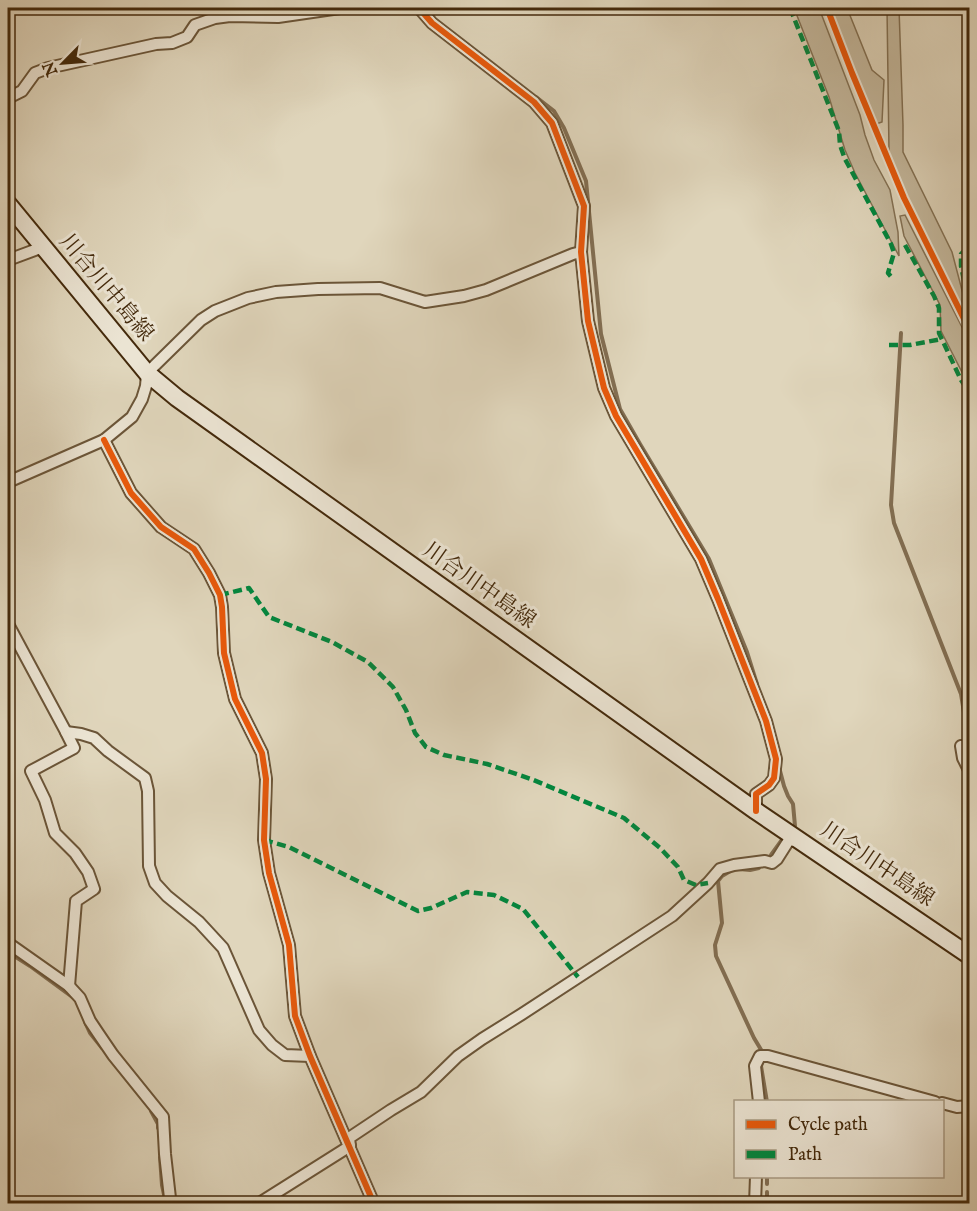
<svg xmlns="http://www.w3.org/2000/svg" width="977" height="1211" font-family="'IM FELL English','Noto Serif JP',serif">
<style>
.green{fill:#c5b99e;stroke:#847255;stroke-width:1.5}
.lines{fill:none;stroke-linecap:round;stroke-linejoin:round}
.stream{stroke:#826e52;stroke-width:4}
.minor-casing{stroke:#6b5538;stroke-width:14}
.secondary-casing{stroke:#442a0c;stroke-width:20}
.minor{stroke:#ebe4d3;stroke-width:10}
.secondary{stroke:#ebe4d3;stroke-width:16}
.quiet{stroke:#00873e;stroke-width:4.5;stroke-dasharray:9 4.5;stroke-linecap:butt}
.cycleway-casing{stroke:#ebe4d3;stroke-width:10}
.cycleway{stroke:#e8590c;stroke-width:6}
.labels{text-anchor:middle;dominant-baseline:central;stroke-width:6;stroke-linejoin:round;paint-order:stroke}
.street-label{font-size:22px;fill:#442a0c;stroke:#ebe4d3}
</style>
<rect width="100%" height="100%" fill="#e0d6bc"/>
<filter id="stains"><feTurbulence type="fractalNoise" baseFrequency=".00333" numOctaves="4"/><feColorMatrix values="0 0 0 0 .2 0 0 0 0 .09 0 0 0 0 .02 0 0 0 .5 -.17"/></filter>
<radialGradient id="worn" r=".72"><stop offset=".6" stop-color="#630" stop-opacity="0"/><stop offset="1" stop-color="#630" stop-opacity=".3"/></radialGradient>
<!-- green -->
<g class="green">
<path d="M794,8H819L860,115L865,135L874,160L890,190L898,232L899,256L855,173L845,150L829,97Z"/>
<path d="M830,8H847L872,70L884,80L882,122L876,124L851,65Z"/>
<path d="M887,8H899L903,125V152L952,252L963,294L962,306L925,236L892,165L889,151Z"/>
<path d="M905,215L969,341V386L941,331L940,305L904,236L900,216Z"/>
</g>
<g class="lines">
<!-- stream -->
<g class="stream">
<path d="M536,97L554,111L564,128L586,181L601,334L620,409L640,444L709,559L747,652L757,684"/>
<path d="M901,333L891,505L894,523L961,694L965,719L966,735L970,760"/>
<path d="M779,767L784,786L788,796L793,804L795,826"/>
<path d="M771,855L784,837"/>
<path d="M739,869L750,870L759,868"/>
<path d="M732,870L722,876L718,881L722,923L715,945L716,956L754,1038L763,1053"/>
<path d="M8,952L30,966L75,999"/>
<path d="M85,1022L90,1033L102,1048"/>
<path d="M762,1061L761,1066L767,1102"/>
<path d="M151,1111L158,1124V1128"/>
<path d="M160,1157L162,1185L166,1204"/>
<path d="M767,1184V1176"/>
<path d="M767,1192V1204"/>
</g>
<!-- minor casing -->
<g class="minor-casing">
<g id="minor">
<path d="M419,8L432,23L534,102L552,123L584,206L581,252L588,321L604,388L616,416L701,559L718,599L766,721L776,759L774,778L769,785L756,794V811"/>
<path d="M8,98L22,91L35,73L48,68L156,44L172,43L187,37L195,25L215,18L230,16L278,17L340,8"/>
<path d="M8,260L43,247"/>
<path d="M104,440L131,493L161,527L194,549L209,573L220,595L222,607L224,653L235,699L262,753L266,779L264,840L269,873L289,945L295,1016L310,1056L374,1204"/>
<path d="M8,482L104,440L132,417L142,399L146,386L147,373L201,320L215,311L248,298L276,292L318,289L380,288L425,302L464,296L486,290L573,254L581,252"/>
<path d="M8,624L66,732L74,748L31,771L45,800L55,833L75,853L88,872L94,889L76,901L69,986"/>
<path d="M66,732L81,734L94,738L108,751L145,778L148,791L149,866L155,883L167,896L199,922L223,948L259,1030L272,1045L285,1055L310,1056"/>
<path d="M961,746L963,758L970,772"/>
<path d="M8,943L69,986L80,998L90,1021L98,1033L113,1055L163,1117L165,1154L170,1198L172,1204"/>
<path d="M759,1102L755,1066L760,1056H768L935,1102"/>
<path d="M942,1103L957,1107L970,1106"/>
<path d="M350,1146L349,1138L391,1110L421,1092L458,1056L482,1039L522,1014L672,916L708,883L720,869L734,865L765,861L772,863L777,859L789,840L799,841"/>
<path d="M258,1204L350,1146"/>
<path d="M755,1204L756,1176"/>
</g>
</g>
<!-- secondary casing -->
<g class="secondary-casing">
<path id="secondary" d="M8,204L147,373L177,398L756,811L970,956"/>
</g>
<!-- minor -->
<use href="#minor" class="minor"/>
<!-- secondary -->
<use href="#secondary" class="secondary"/>
<!-- quiet -->
<g class="quiet">
<path d="M790,8L839,131L840,145L845,159L891,244L894,253L888,273L893,279"/>
<path d="M905,245L934,296L939,308V333L961,380L970,393"/>
<path d="M964,320L969,304L961,266V254L970,245"/>
<path d="M889,345H910L942,339"/>
<path d="M220,595L249,588L269,617L332,642L368,662L393,687L406,710L415,733L426,747L444,755L487,764L531,779L624,818L660,848L678,867L684,880L696,885L708,883"/>
<path d="M264,840L289,847L418,911L431,908L467,892L494,895L523,909L578,977"/>
</g>
<!-- cycleway casing -->
<g class="cycleway-casing">
<g id="cycleway">
<path d="M419,8L432,23L534,102L552,123L584,206L581,252L588,321L604,388L616,416L701,559L718,599L766,721L776,759L774,778L769,785L756,794V811"/>
<path d="M827,8L852,73L904,198L970,331"/>
<path d="M104,440L131,493L161,527L194,549L209,573L220,595L222,607L224,653L235,699L262,753L266,779L264,840L269,873L289,945L295,1016L310,1056L374,1204"/>
</g>
</g>
<!-- cycleway -->
<use href="#cycleway" class="cycleway"/>
</g>
<g class="labels">
<!-- street labels -->
<g class="street-label">
<text transform="translate(106 288) rotate(50)">川合川中島線</text>
<text transform="translate(479 586) rotate(35)">川合川中島線</text>
<text transform="translate(877 865) rotate(34)">川合川中島線</text>
</g>
</g>
<!-- margin -->
<rect width="977" height="1211" fill="none" stroke="#e0d6bc" stroke-width="30"/>
<rect x="9" y="9" width="959" height="1193" fill="none" stroke="#442a0c" stroke-width="3"/>
<rect x="15" y="15" width="947" height="1181" fill="none" stroke="#442a0c" stroke-width="1.5"/>
<!-- legend -->
<rect x="734" y="1100" width="210" height="78" fill="#ebe4d3" stroke="#a89a83" stroke-width="1.5"/>
<rect x="746" y="1120" width="30" height="9" fill="#e8590c" stroke="#a89a83" stroke-width="1.5"/>
<text x="788" y="1130" font-size="18" fill="#442a0c">Cycle path</text>
<rect x="746" y="1150" width="30" height="9" fill="#00873e" stroke="#a89a83" stroke-width="1.5"/>
<text x="788" y="1160" font-size="18" fill="#442a0c">Path</text>
<!-- north arrow -->
<g transform="translate(63 63) rotate(245)" stroke="#ebe4d3" stroke-width="4.5" paint-order="stroke">
<path d="M0-4.5L10 22L0 15L-10 22Z" fill="#442a0c"/>
<text y="-9" font-size="16" font-weight="bold" text-anchor="middle" fill="#442a0c">N</text>
</g>
<rect width="100%" height="100%" filter="url(#stains)"/>
<rect width="100%" height="100%" fill="url(#worn)"/>
</svg>
